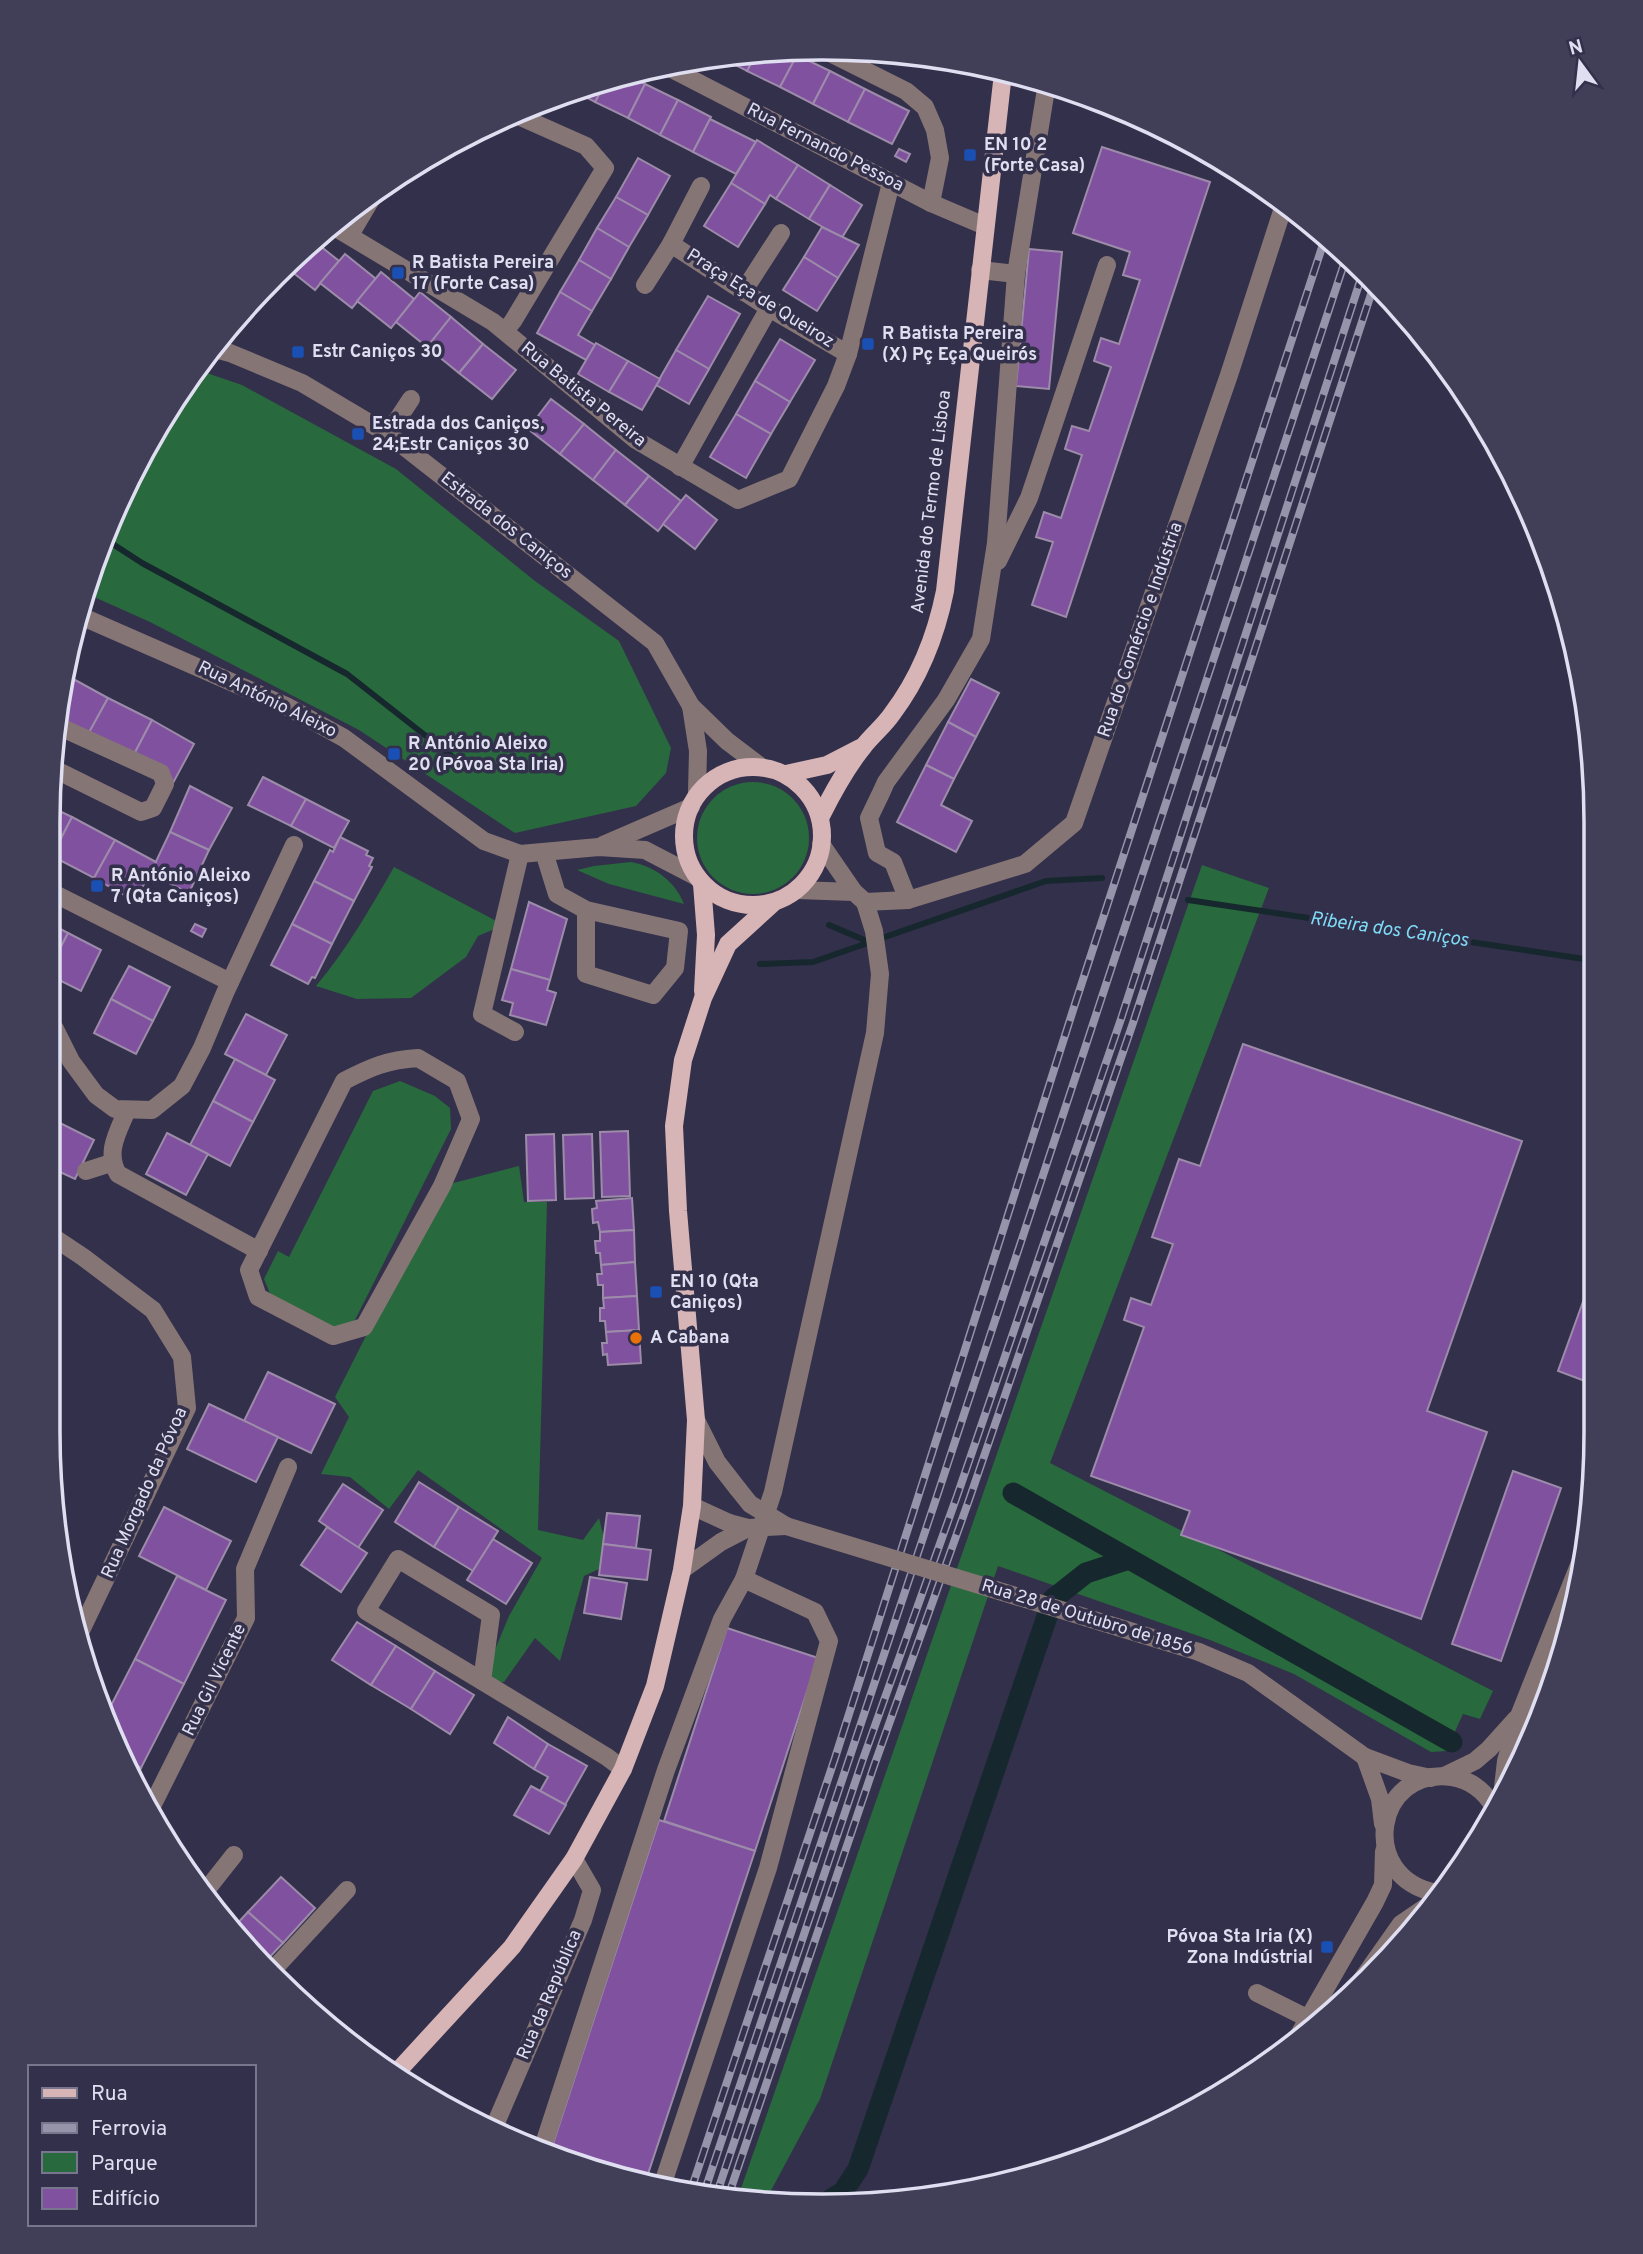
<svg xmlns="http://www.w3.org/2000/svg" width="1643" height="2254" font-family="Overpass,sans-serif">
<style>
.green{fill:#28693d}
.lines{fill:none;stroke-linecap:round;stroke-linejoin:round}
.stream{stroke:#16282d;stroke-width:6}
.canal{stroke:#16282d;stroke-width:21}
.building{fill:#80519f;stroke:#9c8ba9;stroke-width:2}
.minor{stroke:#867575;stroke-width:18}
.major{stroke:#d7b4b5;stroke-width:18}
.rail-casing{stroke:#9694aa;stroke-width:8}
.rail{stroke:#33304b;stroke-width:5;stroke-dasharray:16;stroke-linecap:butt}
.minor-bridge{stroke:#867575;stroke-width:18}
.transit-dot{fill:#1a4fb4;stroke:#33304b;stroke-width:2.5}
.food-dot{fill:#e8710a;stroke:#33304b;stroke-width:2.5}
.labels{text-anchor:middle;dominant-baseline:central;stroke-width:7;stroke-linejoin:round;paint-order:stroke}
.poi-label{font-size:18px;font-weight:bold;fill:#e0dff1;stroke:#33304b;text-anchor:start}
.street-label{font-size:18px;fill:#e0dff1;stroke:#33304b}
.water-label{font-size:19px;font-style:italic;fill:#7fdbf5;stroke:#33304b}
.rim{fill:none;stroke:#e0dff1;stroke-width:3.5}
</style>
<rect width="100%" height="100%" fill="#33304b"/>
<!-- green -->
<g class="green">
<path d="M195,369L242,385L396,469L535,581L619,641L671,748L666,773L636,806L515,833L359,730L150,622L83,592L106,525L178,392Z"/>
<circle cx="753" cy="838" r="56"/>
<path d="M631,862C654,866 675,881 684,904L609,884L577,870L594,866Z"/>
<path d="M1202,865L1269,888L1050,1463L1493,1691L1480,1719L1463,1714L1446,1751L1431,1752L1294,1674L1210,1640L998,1566L820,2099L767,2198L737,2200Z"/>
<path d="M394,867L504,925L478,936L466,957L411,998L357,999L316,986C347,949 370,909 394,867Z"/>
<path d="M400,1081L435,1096L450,1108L451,1129L355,1320L347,1327L332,1326L271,1296L264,1279L278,1251L289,1257L373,1091Z"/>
<path d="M519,1166L524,1202H547L538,1530L583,1540L599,1518L604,1538L599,1569L584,1576L560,1661L535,1638L504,1682L482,1681L509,1616L542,1558L418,1470L389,1509L350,1477L321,1474L349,1417L335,1397L442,1186Z"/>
</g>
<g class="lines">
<!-- stream -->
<g class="stream">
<path d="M102,537L142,563L347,674L454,758"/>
<path d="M1188,900L1591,960"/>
<path d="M829,925L869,942"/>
<path d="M760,964L813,962L1046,881L1102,878"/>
</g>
<!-- canal -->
<g class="canal">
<path d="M1013,1493L1452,1742"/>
<path d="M830,2200L843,2192L858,2169L1053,1599L1086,1573L1129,1559"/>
</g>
</g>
<!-- building -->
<g class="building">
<path d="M770,49H786L797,55L780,87L747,71L757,51Z"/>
<path d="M757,51L747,71L720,57Z"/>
<path d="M797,55L830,71L813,104L780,87Z"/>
<path d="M830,71L865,89L848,122L813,104Z"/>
<path d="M624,73L645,84L628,118L595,102L607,79Z"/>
<path d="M607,79L595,102L574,91Z"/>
<path d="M645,84L678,100L660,135L628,118Z"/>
<path d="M865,89L909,111L892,144L848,122Z"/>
<path d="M678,100L711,117L693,152L660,135Z"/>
<path d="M710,119L756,142L736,174L693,152Z"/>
<path d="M757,140L798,165L776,199L770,195L765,204L731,183Z"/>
<path d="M1102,147L1210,182L1066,617L1032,605L1053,542L1036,537L1044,512L1061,518L1082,455L1065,449L1072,426L1089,431L1111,367L1094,361L1101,338L1119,344L1140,280L1123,275L1130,252L1073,233Z"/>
<path d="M899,149L910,154L906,162L895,156Z"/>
<path d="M638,158L670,176L648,215L616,197Z"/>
<path d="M798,165L830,185L809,219L776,199Z"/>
<path d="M731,183L765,204L738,247L704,226Z"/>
<path d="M830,185L862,205L843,236V239L809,219Z"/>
<path d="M616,197L648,215L629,247L597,228Z"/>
<path d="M822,227L859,245L838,278L804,257Z"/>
<path d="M597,228L629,247L611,279L579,260Z"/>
<path d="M314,241L339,261L315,290L286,267Z"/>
<path d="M1029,249L1062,252L1049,389L1016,386Z"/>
<path d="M345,254L376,279L352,308L320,283Z"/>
<path d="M804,257L838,278L817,311L783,290Z"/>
<path d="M579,260L611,279L592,311L560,292Z"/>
<path d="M381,272L414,299L391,328L357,301Z"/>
<path d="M420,292L451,317L427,347L396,322Z"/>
<path d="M560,292L592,311L578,335L595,345L586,360L537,333Z"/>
<path d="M708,296L740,314L709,369L676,350Z"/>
<path d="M451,317L483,344L459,373L427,347Z"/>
<path d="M780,339L815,360L790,402L755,381Z"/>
<path d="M596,343L628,361L609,392L578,374Z"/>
<path d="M483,344L516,370L492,399L459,373Z"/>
<path d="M676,350L709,369L689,404L656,385Z"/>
<path d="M628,361L660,379L642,410L609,392Z"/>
<path d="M755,381L790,402L771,434L736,414Z"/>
<path d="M551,399L584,424L560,454L528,429Z"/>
<path d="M736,414L771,434L746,478L710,457Z"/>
<path d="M584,424L616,450L593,480L560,454Z"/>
<path d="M616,450L649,476L625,505L593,480Z"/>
<path d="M649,476L681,501L658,531L625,505Z"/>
<path d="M686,495L717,520L695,549L663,524Z"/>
<path d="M66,675L108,698L86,738L60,723Z"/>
<path d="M971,679L999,693L976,737L948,722Z"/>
<path d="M108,698L152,720L131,760L86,738Z"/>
<path d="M152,720L194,744L173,783L131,760Z"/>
<path d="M948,722L976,737L954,779L926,765Z"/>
<path d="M926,765L954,779L941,805L972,821L956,852L897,822Z"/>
<path d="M263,777L306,799L291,826L248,805Z"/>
<path d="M190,786L232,808L209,850L170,832Z"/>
<path d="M306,799L349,821L334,848L291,826Z"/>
<path d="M49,806L72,817L52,856L47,854Z"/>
<path d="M72,817L115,840L94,878L52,856Z"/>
<path d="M170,832L209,850L189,893L150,874Z"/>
<path d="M340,837L368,851L366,855L373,858L369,866L372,867L354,901L314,881L330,850L333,852Z"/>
<path d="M115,840L156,862L135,901L94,878Z"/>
<path d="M314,881L354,901L332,944L292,924Z"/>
<path d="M529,902L567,919L550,980L511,969Z"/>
<path d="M47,922L68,933L47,974Z"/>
<path d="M195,924L206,929L202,937L191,931Z"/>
<path d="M292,924L332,944L315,978L312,977L308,984L271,965Z"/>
<path d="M68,933L101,950L81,991L47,974Z"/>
<path d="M129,966L170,987L153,1021L111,999Z"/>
<path d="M511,969L550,980L547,990L556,993L546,1025L510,1015L513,1003L502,1000Z"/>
<path d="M111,999L153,1021L136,1054L94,1033Z"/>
<path d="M246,1014L287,1035L266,1075L225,1054Z"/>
<path d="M1243,1044L1522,1141L1427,1411L1487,1432L1421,1619L1181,1535L1190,1511L1091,1476L1144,1327L1124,1320L1131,1298L1151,1305L1173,1244L1152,1237L1179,1159L1200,1166Z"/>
<path d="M235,1059L275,1080L253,1122L213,1101Z"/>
<path d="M47,1094L57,1098L47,1119Z"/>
<path d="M213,1101L253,1122L230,1166L190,1145Z"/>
<path d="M48,1117L94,1140L75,1179L47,1166Z"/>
<path d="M628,1131L630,1196L602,1197L600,1132Z"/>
<path d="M167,1133L208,1154L186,1195L146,1174Z"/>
<path d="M554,1134L556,1200L528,1201L526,1135Z"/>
<path d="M592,1134L594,1198L565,1199L563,1135Z"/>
<path d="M632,1198L634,1230L600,1232L598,1222L593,1223L592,1209L597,1208L596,1201Z"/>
<path d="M634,1230L635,1262L601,1265L600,1253H596L595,1241H600V1232Z"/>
<path d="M635,1262L637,1296L603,1298V1285H598L597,1274H602L601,1265Z"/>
<path d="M1593,1274V1384L1558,1371Z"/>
<path d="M637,1296L639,1330L606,1332L605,1321H600V1308H604L603,1298Z"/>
<path d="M639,1330L641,1363L608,1365L607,1354L603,1355L602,1343H607L606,1332Z"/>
<path d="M268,1372L335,1404L311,1453L244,1421Z"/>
<path d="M209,1404L278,1437L256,1482L187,1449Z"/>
<path d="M1513,1471L1561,1488L1501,1661L1452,1644Z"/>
<path d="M419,1482L459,1507L434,1547L395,1522Z"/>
<path d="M343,1484L383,1510L358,1548L319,1521Z"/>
<path d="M164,1507L231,1541L206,1590L139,1556Z"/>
<path d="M459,1507L498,1531L473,1571L434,1547Z"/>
<path d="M607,1513L640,1516L636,1548L603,1544Z"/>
<path d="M327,1527L367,1553L341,1592L301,1565Z"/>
<path d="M493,1539L532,1563L506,1604L467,1580Z"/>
<path d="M603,1544L651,1550L647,1580L599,1575Z"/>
<path d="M177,1576L226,1600L184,1684L135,1659Z"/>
<path d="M590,1577L627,1583L621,1619L584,1613Z"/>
<path d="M357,1622L396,1646L371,1685L332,1660Z"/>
<path d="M727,1628L818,1658L755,1851L664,1821Z"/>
<path d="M396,1646L435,1671L411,1709L371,1685Z"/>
<path d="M135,1659L184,1684L141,1768L122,1758L103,1721Z"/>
<path d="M435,1671L474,1695L450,1734L411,1709Z"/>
<path d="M508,1717L548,1744L534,1769L494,1743Z"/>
<path d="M548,1744L587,1766L565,1805L540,1791L548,1777L534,1769Z"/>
<path d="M122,1758L141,1768L134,1781Z"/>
<path d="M531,1786L566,1805L549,1834L514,1815Z"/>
<path d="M659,1820L755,1851L645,2183L573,2166L549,2156Z"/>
<path d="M281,1877L315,1908L283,1943L248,1912Z"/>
<path d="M248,1912L283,1943L265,1962L234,1927Z"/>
</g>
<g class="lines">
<!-- minor -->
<g class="minor">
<path d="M826,51L906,91L925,107L935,130L940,158L931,203"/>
<path d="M666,66L931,203L985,226"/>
<path d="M331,225L493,322L636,440L738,500L789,479L836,386L848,354L891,183"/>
<path d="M350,235L376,191"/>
<path d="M671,244L769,308L848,354"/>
<path d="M980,270L1016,274"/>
<path d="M645,285L671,244L701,186"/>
<path d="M743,292L781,233"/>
<path d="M505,331L513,321L605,168L586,146L514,114"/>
<path d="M211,348L230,353L302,383L388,434L655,643L691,706L727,741L760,766"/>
<path d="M388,434L411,399"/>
<path d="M680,467L769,308"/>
<path d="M998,561L1029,498L1107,265"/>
<path d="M76,614L286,706L344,738L484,841L520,854L599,847L645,850L697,877"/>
<path d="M691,706L698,751L697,792"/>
<path d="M54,769L141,812L153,808L165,784L161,773L60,727"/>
<path d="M821,844L854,892L865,902L908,900L1025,864L1074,823L1229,375L1284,205"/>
<path d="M603,845L691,807"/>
<path d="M544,852L557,894L586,910V974L653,995L675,968L679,931L586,910"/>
<path d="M47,890L230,982"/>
<path d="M797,890L854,892"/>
<path d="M908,900L893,862L877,853L869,818L881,793L886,782L946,700L981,639L996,543L1016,274L1047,83"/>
<path d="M47,1024L55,1029L71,1061L96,1095L115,1109L152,1110L182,1086L202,1048L225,993L294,845"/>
<path d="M515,1032L482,1014L520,854"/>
<path d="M418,1058L457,1081L471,1119L442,1186L364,1327L333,1336L258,1297L249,1270L344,1081C371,1067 387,1060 418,1058Z"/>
<path d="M127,1110C118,1132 105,1152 118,1174L259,1251"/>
<path d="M86,1171L111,1163"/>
<path d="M47,1233L83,1257L153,1310L182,1357L187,1408L76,1641"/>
<path d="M696,1420L717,1462L738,1489"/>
<path d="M692,1506L729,1523"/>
<path d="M682,1570L721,1542L748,1528"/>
<path d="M744,1579L773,1492L875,1033L880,974L874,931L865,902"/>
<path d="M1199,1652L1248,1673L1365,1757L1408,1773L1431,1778"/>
<path d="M482,1681L366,1611L398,1559L491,1615L482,1681L607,1757L623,1769"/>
<path d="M1365,1757L1380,1799L1383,1824"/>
<path d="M1444,1776L1475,1761L1489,1749L1516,1719"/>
<path d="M1502,1796L1506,1761L1519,1716L1581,1560"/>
<path d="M150,1810L246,1618L245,1569L288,1467"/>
<path d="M204,1893L234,1855"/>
<path d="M1437,1893C1356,1878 1375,1766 1452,1777C1471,1780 1485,1792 1494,1807"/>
<path d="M272,1971L347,1890"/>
<path d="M1358,1985L1401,1924L1429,1905"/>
<path d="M1257,1993L1309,2019"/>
<path d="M1292,2047L1375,1902L1383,1885L1384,1851"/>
<path d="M492,2132L583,1920L592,1890L574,1859"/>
<path d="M541,2153L666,1770L722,1619L744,1579L815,1612L829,1641L768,1868L662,2186"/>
</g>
<!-- major -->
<g class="major">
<circle cx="753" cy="836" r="69"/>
<path d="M786,774L827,765L860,748"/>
<path d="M821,816C833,792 846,768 863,747C872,735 884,726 892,714C920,677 936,636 945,591L1003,73"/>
<path d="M702,884L706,935L703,991"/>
<path d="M397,2072L512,1947L574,1859L623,1769L655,1686L682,1570L692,1506L696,1420L678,1211L674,1126L683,1060L703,998L728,944L773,903"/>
</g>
<!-- rail casing -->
<g class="rail-casing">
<g id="rail">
<path d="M690,2193L835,1758L1075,1004L1326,235"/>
<path d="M703,2196L939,1490L1347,255"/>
<path d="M715,2199L862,1762L957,1496L1121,1019L1363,272"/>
<path d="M727,2200L874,1766L969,1500L1133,1023L1374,285"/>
</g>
</g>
<!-- rail -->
<use href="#rail" class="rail"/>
<!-- minor-bridge -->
<g class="minor-bridge">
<path d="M738,1489L750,1504L786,1526L1199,1652"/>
<path d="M729,1523L748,1528L786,1526"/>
</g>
</g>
<!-- markers -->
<g class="transit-dot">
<rect x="963" y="148" width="14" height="14" rx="3.5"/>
<rect x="391" y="266" width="14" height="14" rx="3.5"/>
<rect x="861" y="337" width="14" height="14" rx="3.5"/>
<rect x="291" y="345" width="14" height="14" rx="3.5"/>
<rect x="351" y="427" width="14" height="14" rx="3.5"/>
<rect x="387" y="747" width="14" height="14" rx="3.5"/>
<rect x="90" y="879" width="14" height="14" rx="3.5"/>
<rect x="649" y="1285" width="14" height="14" rx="3.5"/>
<rect x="1320" y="1940" width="14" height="14" rx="3.5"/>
</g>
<circle class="food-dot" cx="636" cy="1338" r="7"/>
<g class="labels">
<!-- poi labels -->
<g class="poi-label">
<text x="984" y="145">EN 10 2<tspan x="984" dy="21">(Forte Casa)</tspan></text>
<text x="412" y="263">R Batista Pereira<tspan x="412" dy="21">17 (Forte Casa)</tspan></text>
<text x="882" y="334">R Batista Pereira<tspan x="882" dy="21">(X) Pç Eça Queirós</tspan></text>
<text x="312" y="352">Estr Caniços 30</text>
<text x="372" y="424">Estrada dos Caniços,<tspan x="372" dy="21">24;Estr Caniços 30</tspan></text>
<text x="408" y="744">R António Aleixo<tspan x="408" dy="21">20 (Póvoa Sta Iria)</tspan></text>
<text x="111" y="876">R António Aleixo<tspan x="111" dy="21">7 (Qta Caniços)</tspan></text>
<text x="670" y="1282">EN 10 (Qta<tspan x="670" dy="21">Caniços)</tspan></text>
<text x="650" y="1338">A Cabana</text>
<text x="1313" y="1937" text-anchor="end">Póvoa Sta Iria (X)<tspan x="1313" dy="21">Zona Indústrial</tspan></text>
</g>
<!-- street labels -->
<g class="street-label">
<text transform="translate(825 148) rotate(27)">Rua Fernando Pessoa</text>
<text transform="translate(760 299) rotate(32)">Praça Eça de Queiroz</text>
<text transform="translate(583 395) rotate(39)">Rua Batista Pereira</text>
<text transform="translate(932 502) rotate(-83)">Avenida do Termo de Lisboa</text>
<text transform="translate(506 526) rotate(38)">Estrada dos Caniços</text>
<text transform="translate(1141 630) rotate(-71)">Rua do Comércio e Indústria</text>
<text transform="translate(267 700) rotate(26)">Rua António Aleixo</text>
<text transform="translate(145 1493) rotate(-66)">Rua Morgado da Póvoa</text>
<text transform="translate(1087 1618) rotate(17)">Rua 28 de Outubro de 1856</text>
<text transform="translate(215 1680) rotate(-64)">Rua Gil Vicente</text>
<text transform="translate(550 1995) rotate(-67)">Rua da República</text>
</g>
<!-- water labels -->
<g class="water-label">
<text transform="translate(1389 930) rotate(8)">Ribeira dos Caniços</text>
</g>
</g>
<!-- crop -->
<path d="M0 0H1643V2254H0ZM822 60H822A762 762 0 0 1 1584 822V1432A762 762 0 0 1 822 2194H822A762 762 0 0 1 60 1432V822A762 762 0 0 1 822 60Z" fill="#413e58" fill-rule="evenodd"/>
<path class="rim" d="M822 60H822A762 762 0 0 1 1584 822V1432A762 762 0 0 1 822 2194H822A762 762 0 0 1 60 1432V822A762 762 0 0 1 822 60Z"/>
<!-- legend -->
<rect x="28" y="2065" width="228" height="161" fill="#33304b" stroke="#78768d" stroke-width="2"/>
<rect x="42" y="2088" width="35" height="10" fill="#d7b4b5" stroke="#78768d" stroke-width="2"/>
<text x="91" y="2100" font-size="21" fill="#e0dff1">Rua</text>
<rect x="42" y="2123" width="35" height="10" fill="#9694aa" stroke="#78768d" stroke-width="2"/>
<text x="91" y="2135" font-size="21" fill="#e0dff1">Ferrovia</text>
<rect x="42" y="2152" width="35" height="21" fill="#28693d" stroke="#78768d" stroke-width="2"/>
<text x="91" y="2170" font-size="21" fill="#e0dff1">Parque</text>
<rect x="42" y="2188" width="35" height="21" fill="#80519f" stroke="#78768d" stroke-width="2"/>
<text x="91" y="2205" font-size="21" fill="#e0dff1">Edifício</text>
<!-- north arrow -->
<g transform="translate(1580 63) rotate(345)" stroke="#33304b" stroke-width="5" paint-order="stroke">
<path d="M0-5L12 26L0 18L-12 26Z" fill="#e0dff1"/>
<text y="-10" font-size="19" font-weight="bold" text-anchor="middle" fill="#e0dff1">N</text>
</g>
</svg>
